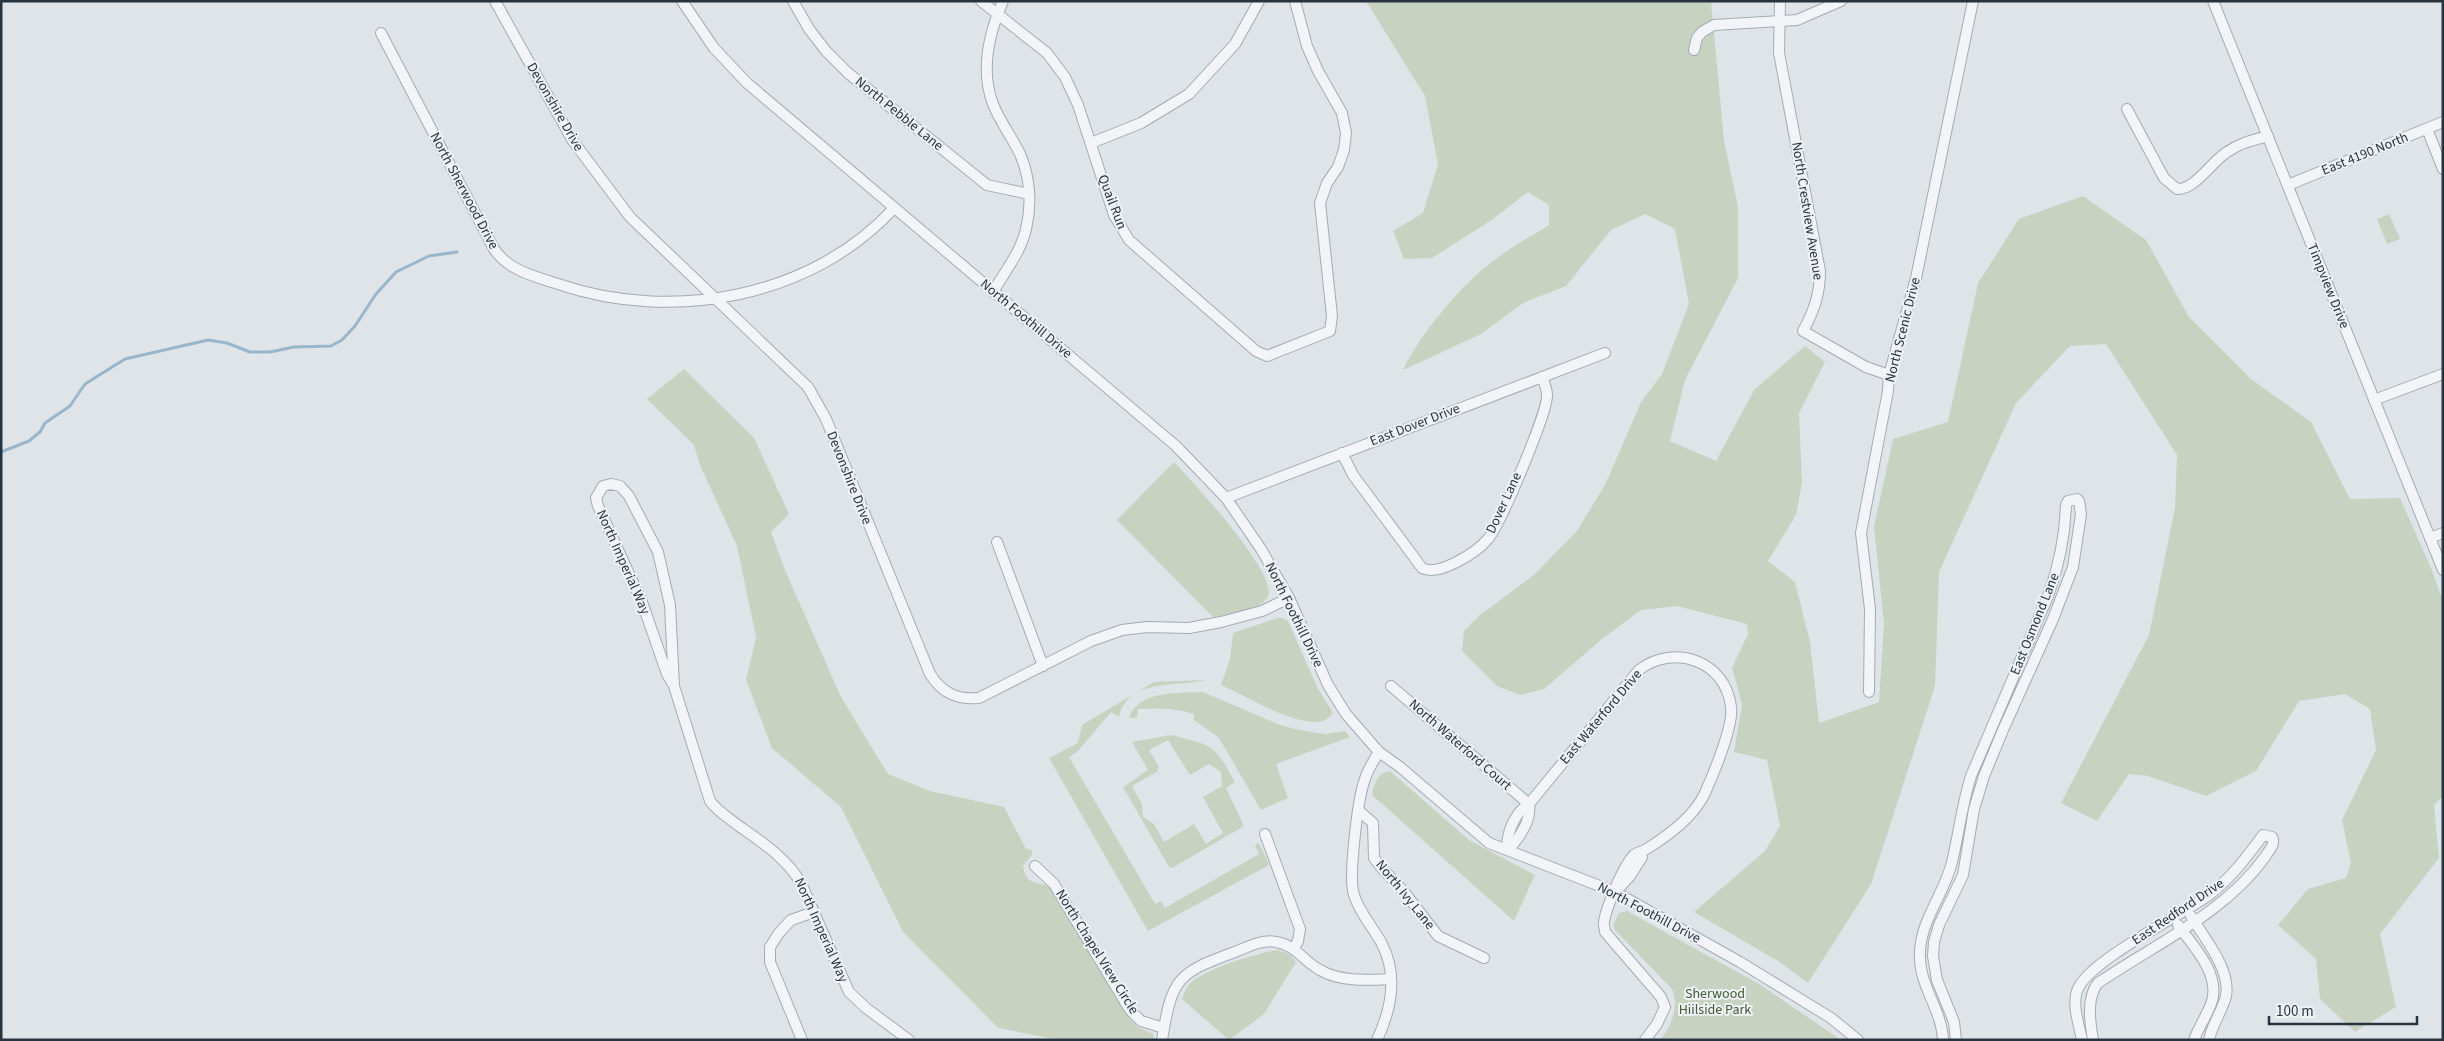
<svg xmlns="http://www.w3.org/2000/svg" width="2444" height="1041" font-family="'Source Sans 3',sans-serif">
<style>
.green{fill:#c7d3c0;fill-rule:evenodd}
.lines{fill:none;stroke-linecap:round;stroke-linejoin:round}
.stream{stroke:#99b6ca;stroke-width:3}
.minor-casing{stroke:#a4abb3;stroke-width:12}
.minor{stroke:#f2f4f7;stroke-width:10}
.labels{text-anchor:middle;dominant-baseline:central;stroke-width:4;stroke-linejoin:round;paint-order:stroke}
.street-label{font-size:14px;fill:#283340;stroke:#eff3f6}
.park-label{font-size:14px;fill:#415c35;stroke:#eff3f6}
</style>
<rect width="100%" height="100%" fill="#dfe4e9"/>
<!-- green -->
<g class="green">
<path d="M1366,1H1711L1724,141L1738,207V278L1685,380L1670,441L1716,461L1754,390L1805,346L1825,362L1799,413L1802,483L1796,515L1768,561L1795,582L1810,642L1819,723L1879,702L1884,624L1874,527L1893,439L1948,422L1978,283L2019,219L2083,196L2146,240L2189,317L2251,379L2311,422L2350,499L2400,498L2431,568L2443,601V796L2434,805L2439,858L2380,934L2396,1007L2355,1032L2320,999L2316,959L2278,925L2308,889L2346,878L2351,863L2342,820L2376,750L2370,709L2345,694L2299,701L2256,771L2206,796L2148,776L2129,774L2097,821L2061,803L2149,635L2175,508L2177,455L2106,344L2070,346L2016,403L1939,572L1935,686L1871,884L1808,983L1778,961L1694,912L1765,851L1780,826L1767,760L1734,752L1742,704L1732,668L1748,634L1747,624L1677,606L1641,610L1602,639L1544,689L1520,695L1497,686L1462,651L1464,631L1480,615L1535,574L1577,531L1606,483L1641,402L1662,374L1689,304L1675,229L1645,214L1611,230L1566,286L1523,303L1481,334L1403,370C1420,334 1464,281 1497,258C1513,246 1532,236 1549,225V205L1528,192L1490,221L1432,258L1404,259L1393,231L1423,213L1438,164L1425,96Z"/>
<path d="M2389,214L2400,239L2387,244L2377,219Z"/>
<path d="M684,369L754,438L789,514L771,532L785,570L841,697L888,774L930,791L1004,807L1026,849L1032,850V855L1023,866C1026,888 1039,879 1052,889L1126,1014L1136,1026L1153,1034L1154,1040H1060L998,1028L903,932L841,807L772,748L746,680L756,637L737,546L700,465L694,445L647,399Z"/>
<path d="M1174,462C1190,479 1283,578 1267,598C1256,613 1230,614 1213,617L1117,520Z"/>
<path d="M1277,618H1282L1288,621L1318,689L1333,713C1328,719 1324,722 1316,722C1289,723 1246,696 1221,685L1230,659L1233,633Z"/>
<path d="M1205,680C1176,688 1128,677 1119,717L1111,712L1077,752L1069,757L1155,904L1161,901L1165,908L1259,854L1255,845L1259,843L1269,865L1148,931L1049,758L1078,743L1082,725L1154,682Z"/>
<path d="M1203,692L1280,725L1299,730L1325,734L1345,731L1350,737L1276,764L1288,798L1261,810L1219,738L1194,720V714C1174,708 1158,708 1138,709L1137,718H1129C1137,690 1181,693 1203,692Z"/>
<path d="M1171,735C1214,746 1213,743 1235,782L1226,788L1244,826L1172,868L1169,867L1123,787L1148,770L1132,742ZM1168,740L1190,775L1209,764L1221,772L1222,786L1203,797L1223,833L1206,844L1194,824L1164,842L1154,824L1143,817L1142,804L1132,786L1158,771L1157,769L1159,767L1149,750Z"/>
<path d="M1390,771L1469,840L1535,875L1514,921L1372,795C1375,783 1376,774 1390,771Z"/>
<path d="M1627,911L1759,984L1841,1040H1660C1672,1026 1679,1006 1672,989L1614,929V923L1619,913Z"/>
<path d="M1278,950L1290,954L1296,962L1264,1014L1229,1040L1182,999C1184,992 1187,985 1194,980C1210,968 1257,953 1278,950Z"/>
</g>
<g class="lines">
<!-- stream -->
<path class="stream" d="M1,452L29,441L40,432L45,423L70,406L85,384L125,359L208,340L227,343L250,352H270L294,347L331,346L342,340L355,326L376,294L396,272L429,256L457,252"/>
<!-- minor casing -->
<g class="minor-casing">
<g id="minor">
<path d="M495,1L573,141L630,217L808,387L826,419L930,674C942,693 957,700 979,698L1091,641L1122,630L1147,627L1189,628L1221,622L1262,611L1289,598"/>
<path d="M682,1L714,48L747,83L1176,446L1226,498L1261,549L1289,598L1328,685L1346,714L1379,752L1400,767L1489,843L1615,892L1740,962L1831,1018L1858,1040"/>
<path d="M793,1L809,29L826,51L848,73L987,185L1029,194"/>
<path d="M981,1L1047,53L1065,77L1078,105L1114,215L1129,240L1256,351L1267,356L1330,331L1332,316L1320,203L1327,183L1338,167L1344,150L1346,133L1342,113L1318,71L1307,46L1295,1"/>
<path d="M1780,1L1779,53L1820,271C1820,294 1814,311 1803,331L1866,367L1889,375"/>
<path d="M2213,1L2443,570"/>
<path d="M381,33L494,249C509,271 534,276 558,284C672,323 812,298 894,208"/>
<path d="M1694,50L1697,38L1702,32L1714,25L1797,20L1841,1"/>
<path d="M2127,109L2164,178L2177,189C2195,190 2212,161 2227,152C2240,143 2253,140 2268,136"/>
<path d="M2427,129L2443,169"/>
<path d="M1091,143L1141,123L1189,94L1235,44L1259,1"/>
<path d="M2288,185L2443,122"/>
<path d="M993,292C1005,271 1021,252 1026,229C1032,204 1030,177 1020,154C1012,137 1000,122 993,104C980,70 989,33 1003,1"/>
<path d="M2374,400L2443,374"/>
<path d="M1342,453L1353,475L1422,568C1438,577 1476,553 1488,539C1500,525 1548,412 1547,395C1547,389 1544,382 1542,377"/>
<path d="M1226,498L1605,353"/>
<path d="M2430,538L2443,533"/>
<path d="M997,542L1043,666"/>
<path d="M674,686L667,674L642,602L598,506L596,498L603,486L611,484L620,486L629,496L658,552L670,605L674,686L710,801C718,812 729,818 739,826C763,843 786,858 801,883L849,992L866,1008L909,1040"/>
<path d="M1391,686L1529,804"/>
<path d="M1869,692L1870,609L1861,533L1888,391L1889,375L1916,278L1973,1"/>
<path d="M1358,810L1373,823L1374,858L1380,866L1405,893L1438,936L1484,958"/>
<path d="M1265,834L1300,929L1298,941L1294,948"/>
<path d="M1508,850C1505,835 1515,812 1529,804L1639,670C1674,643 1726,661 1731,707C1734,725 1713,775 1705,793C1694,817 1669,835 1648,848C1644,851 1638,852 1634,855C1623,866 1607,906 1604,921C1603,924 1605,928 1605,932L1661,997L1665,1007L1657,1024L1645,1040"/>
<path d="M1508,850C1519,838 1532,821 1529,804"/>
<path d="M1035,866L1054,884L1130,1010L1141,1021L1164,1028"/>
<path d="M1621,886L1630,876L1642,857"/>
<path d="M2191,916C2204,938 2231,969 2226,996C2222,1012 2212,1024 2209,1040"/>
<path d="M2178,925C2193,946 2220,973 2212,1001C2208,1014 2199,1026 2194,1040"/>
<path d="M802,1040L770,962V947L779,933L791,920L814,912"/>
<path d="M1162,1040C1172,978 1177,973 1235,952C1247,947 1263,939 1276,942C1296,945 1303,961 1320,970C1340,982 1368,980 1391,979"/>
<path d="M1377,1040C1391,1010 1398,975 1382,944C1373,927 1360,914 1354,895C1348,878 1358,797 1365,779C1368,769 1374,760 1379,752"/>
<path d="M1943,1040C1942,1011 1921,988 1920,959C1918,922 1944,896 1952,862C1959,833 1962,804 1971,776L2048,596C2059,566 2065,537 2066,505L2068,501L2077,499L2079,501L2081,514L2073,567L2053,619L2003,730L1984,776L1974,809L1963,875L1939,925L1934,942L1933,956L1937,980L1954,1022L1956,1040"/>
<path d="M2082,1040C2079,1025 2072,1005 2077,991C2086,962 2182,915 2209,895C2231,878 2247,857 2263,835L2272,837C2276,844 2269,850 2265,857C2224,914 2155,944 2098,983C2086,998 2090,1022 2093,1040"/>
</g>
</g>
<!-- minor -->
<use href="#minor" class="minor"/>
</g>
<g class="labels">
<!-- street labels -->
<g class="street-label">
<text transform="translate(555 107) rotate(60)">Devonshire Drive</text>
<text transform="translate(899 114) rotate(39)">North Pebble Lane</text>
<text transform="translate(2365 154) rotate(-22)">East 4190 North</text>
<text transform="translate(464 191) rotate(62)">North Sherwood Drive</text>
<text transform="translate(1112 202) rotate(69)">Quail Run</text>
<text transform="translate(1807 211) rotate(81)">North Crestview Avenue</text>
<text transform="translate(2328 286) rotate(68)">Timpview Drive</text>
<text transform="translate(1026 319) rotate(40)">North Foothill Drive</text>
<text transform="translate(1903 330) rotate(-76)">North Scenic Drive</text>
<text transform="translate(1415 425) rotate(-21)">East Dover Drive</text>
<text transform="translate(849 478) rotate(68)">Devonshire Drive</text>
<text transform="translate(1504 503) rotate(-65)">Dover Lane</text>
<text transform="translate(623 562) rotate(66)">North Imperial Way</text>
<text transform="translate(1294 615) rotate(64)">North Foothill Drive</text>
<text transform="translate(2035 624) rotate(-68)">East Osmond Lane</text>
<text transform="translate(1601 717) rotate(-50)">East Waterford Drive</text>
<text transform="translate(1460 745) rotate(41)">North Waterford Court</text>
<text transform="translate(1405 895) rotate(51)">North Ivy Lane</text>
<text transform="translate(2178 912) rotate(-34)">East Redford Drive</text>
<text transform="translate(1649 913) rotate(28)">North Foothill Drive</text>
<text transform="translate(821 930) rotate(66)">North Imperial Way</text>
<text transform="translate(1097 952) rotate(58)">North Chapel View Circle</text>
</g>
<!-- park labels -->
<g class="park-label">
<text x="1715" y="994">Sherwood<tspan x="1715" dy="16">Hiilside Park</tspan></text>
</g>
</g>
<!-- border -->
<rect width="2444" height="1041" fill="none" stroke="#283340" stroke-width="5"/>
<!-- scale -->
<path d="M2269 1016v8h148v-8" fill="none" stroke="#283340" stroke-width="2.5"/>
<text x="2276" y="1016" font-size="15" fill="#283340" stroke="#eff3f6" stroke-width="4" paint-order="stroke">100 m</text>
</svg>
